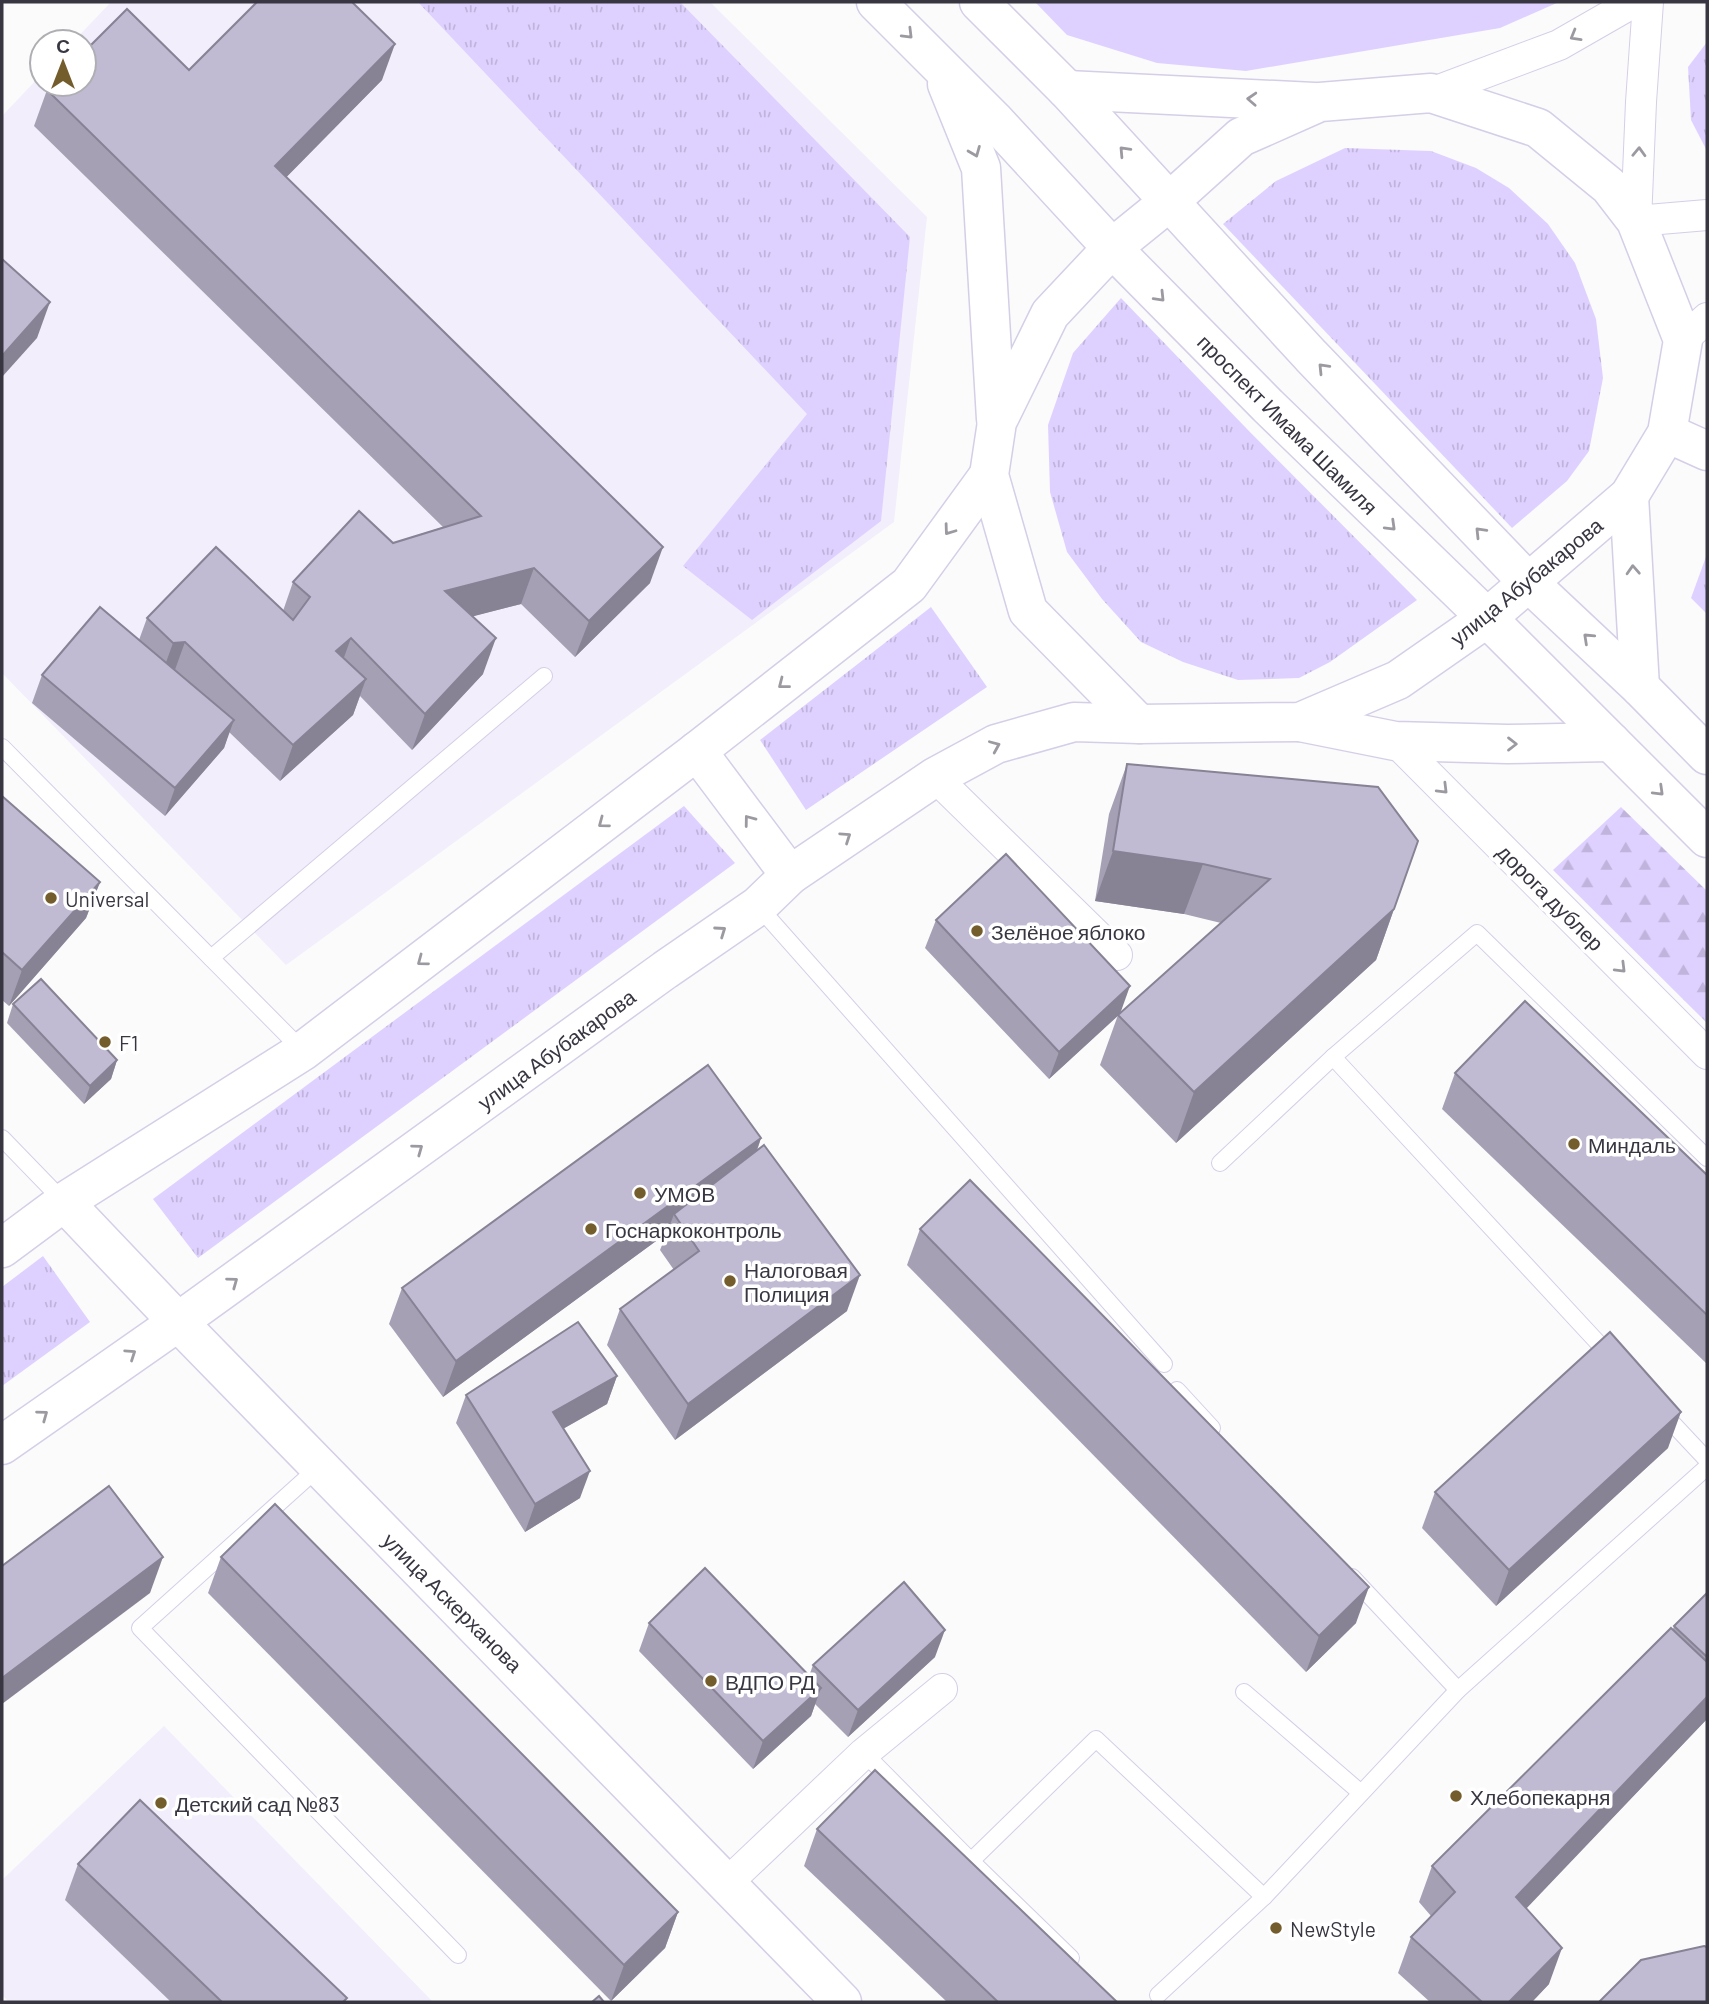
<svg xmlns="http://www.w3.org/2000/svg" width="1709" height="2004" font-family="Barlow,sans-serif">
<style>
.built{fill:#f2eefb}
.grass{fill:url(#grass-tufts)}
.forest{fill:url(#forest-firs)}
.park{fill:#dfd1ff}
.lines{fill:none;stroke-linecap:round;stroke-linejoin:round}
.lane-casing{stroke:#d5cee7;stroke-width:18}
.street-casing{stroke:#d5cee7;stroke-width:32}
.secondary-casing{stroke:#d5cee7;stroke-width:41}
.primary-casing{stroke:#d5cee7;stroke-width:41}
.lane{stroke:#fff;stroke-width:16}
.street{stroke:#fff;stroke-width:30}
.secondary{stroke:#fff;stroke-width:38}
.primary{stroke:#fff;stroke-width:38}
.wall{fill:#a6a0b5}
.shaded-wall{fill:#878294}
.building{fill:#c1bad3;stroke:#878294;stroke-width:2}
.oneway{stroke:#9c9aa0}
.poi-dot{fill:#745d2d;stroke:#fff;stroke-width:2.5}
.labels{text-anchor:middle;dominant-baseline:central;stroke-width:7;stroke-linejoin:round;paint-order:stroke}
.street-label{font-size:21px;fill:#383640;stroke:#fff}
.poi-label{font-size:21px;fill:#383640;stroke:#fff;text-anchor:start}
</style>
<defs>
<pattern id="grass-tufts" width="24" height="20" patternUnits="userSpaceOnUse" patternTransform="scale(1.75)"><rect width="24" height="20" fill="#dfd1ff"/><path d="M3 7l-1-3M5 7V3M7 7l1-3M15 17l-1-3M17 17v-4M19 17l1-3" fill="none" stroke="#c0b4dc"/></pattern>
<pattern id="forest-firs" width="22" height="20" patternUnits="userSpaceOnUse" patternTransform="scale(1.75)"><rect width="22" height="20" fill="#dfd1ff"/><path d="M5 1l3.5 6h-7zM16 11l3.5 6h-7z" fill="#c0b4dc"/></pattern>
</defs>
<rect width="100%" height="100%" fill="#fbfbfb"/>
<!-- built -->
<g class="built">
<path d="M111,2H710L927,217L894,522L286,965L2,673V116L42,74V84H84V42H73Z"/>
<path d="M164,1726L433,2002H9L2,1995V1880Z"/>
</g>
<!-- grass -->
<g class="grass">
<path d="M418,2H680L910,237L881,521L752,620L683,566L807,414Z"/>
<path d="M1707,42V151L1691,120L1688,67Z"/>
<path d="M1345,148L1431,151L1476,168L1509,188L1548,224L1575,263L1596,319L1603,378L1589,451L1567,481L1512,528L1223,224L1276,181Z"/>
<path d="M1121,298L1247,429L1417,600L1330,662L1299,678L1238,680L1183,662L1141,642L1102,599L1067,552L1050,492L1048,425L1073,353Z"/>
<path d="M1707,554V614L1691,598Z"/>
<path d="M931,607L987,687L806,810L760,740Z"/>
<path d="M684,806L735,863L198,1258L153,1199Z"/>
<path d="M43,1256L90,1322L2,1386V1287Z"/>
</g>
<!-- forest -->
<path class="forest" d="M1621,807L1707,891V1023L1553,870Z"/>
<!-- park -->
<path class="park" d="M1035,2H1559L1500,28L1246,71L1157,63L1067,35Z"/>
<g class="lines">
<!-- lane casing -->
<g class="lane-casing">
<g id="lane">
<path d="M2,747L303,1051"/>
<path d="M758,906L1164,1364"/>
<path d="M211,958L544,676"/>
<path d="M1333,1057L1477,933L1707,1158"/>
<path d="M2,1138L64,1202"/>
<path d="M1220,1163L1333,1057L1613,1359"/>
<path d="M1177,1390L1212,1428"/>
<path d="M1661,1411L1707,1460"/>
<path d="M319,1467L140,1628L458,1955"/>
<path d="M1352,1577L1458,1690"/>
<path d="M1244,1692L1361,1793"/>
<path d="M864,1753L971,1861L1096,1739L1264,1897L1458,1690L1707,1467"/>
<path d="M971,1861L1071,1958"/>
<path d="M1158,1995L1264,1897"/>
</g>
</g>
<!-- street casing -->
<g class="street-casing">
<g id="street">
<path d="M1648,2L1641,102L1636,221L1707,215"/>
<path d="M1431,93L1559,45L1634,2"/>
<path d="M1683,340L1707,318"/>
<path d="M1395,741L1707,1054"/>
<path d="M935,777L1117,955"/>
<path d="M726,1884L864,1753L942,1689"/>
</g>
</g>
<!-- secondary casing -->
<g class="secondary-casing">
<g id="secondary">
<path d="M697,751L790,875"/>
<path d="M64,1202L178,1322L842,2002"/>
<path d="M2,1248L64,1202L303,1051L697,751L909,585L989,475"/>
<path d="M2,1445L178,1322L665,970L758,906L790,875L935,777L996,744L1074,722L1139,724"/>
</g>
</g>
<!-- primary casing -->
<g class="primary-casing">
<g id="primary">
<path d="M876,2L994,120L1112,248L1268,406L1487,618L1707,838"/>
<path d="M979,2L1067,90L1311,356L1527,581L1640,687L1707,755"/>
<path d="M947,84L981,168L996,419"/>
<path d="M1067,90L1314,102"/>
<path d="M1431,93L1538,128L1609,186L1636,221L1683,340L1667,433L1629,496L1487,618L1398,680L1300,722L1139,724L1028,611L989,475L997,422L1050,314L1112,248L1170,201L1241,137L1320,102Z"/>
<path d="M1667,433L1707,451"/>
<path d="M1629,496L1640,687"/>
<path d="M1300,722L1395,741L1507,744L1611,742"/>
</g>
</g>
<!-- lane -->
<use href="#lane" class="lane"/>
<!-- street -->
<use href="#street" class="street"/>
<!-- secondary -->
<use href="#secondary" class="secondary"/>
<!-- primary -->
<use href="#primary" class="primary"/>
</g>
<!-- wall -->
<g class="wall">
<path d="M189,70L382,80L286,177L650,583L575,657L521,604L473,616L483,674L412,750L360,696L353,715L280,781L229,732L224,748L165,816L32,703L42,675L139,640L147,618L283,611L293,582L393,543L443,527L34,126L47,90Z"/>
<path d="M1127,764L1394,909L1376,960L1176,1143L1100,1065L1118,1015L1049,1079L925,948L936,920L1120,1013L1221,923L1184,914L1095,901L1109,814Z"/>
<path d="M2,796L100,882L86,918L9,1006L2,1000Z"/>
<path d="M13,1004L117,1060L111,1079L84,1104L7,1023Z"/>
<path d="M1455,1073L1707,1175V1364L1442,1109Z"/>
<path d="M761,1138L757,1151L847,1311L675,1440L607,1345L620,1309L674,1270L660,1250L667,1233L443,1397L389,1324L402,1288Z"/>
<path d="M920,1229L1356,1623L1306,1672L907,1265Z"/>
<path d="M617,1376L607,1404L563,1429L580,1498L525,1532L456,1423L466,1395Z"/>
<path d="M1668,1448L1496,1606L1422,1528L1435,1492Z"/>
<path d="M221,1557L678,1912L665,1948L611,2001L208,1593Z"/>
<path d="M1707,1593V1719L1526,1908L1549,1984L1532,2002H1430L1398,1973L1411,1937L1431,1916L1419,1902L1432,1866L1673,1629L1674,1626Z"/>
<path d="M649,1623L809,1676L813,1665L935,1657L848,1737L815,1704L811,1716L753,1769L639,1651Z"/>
<path d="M817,1829L1117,2002H947L804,1866Z"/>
<path d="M78,1864L347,1998L345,2002H171L65,1900Z"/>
</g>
<!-- shaded-wall -->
<g class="shaded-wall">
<path d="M395,44L382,80L262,202L275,166Z"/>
<path d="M50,302L37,338L2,377V356Z"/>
<path d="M663,547L650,583L575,657L589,621Z"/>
<path d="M534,568L521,604L432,627L445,591Z"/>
<path d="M351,638L338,674L336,651Z"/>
<path d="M496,638L483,674L412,750L425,714Z"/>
<path d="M185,642L172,678L160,679L173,643Z"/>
<path d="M366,679L353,715L280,781L293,745Z"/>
<path d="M234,720L224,748L165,816L175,788Z"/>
<path d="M1113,851L1203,864L1184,914L1095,901Z"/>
<path d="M100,882L86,918L9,1006L22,970Z"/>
<path d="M1394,909L1376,960L1176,1143L1194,1092Z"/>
<path d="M1130,986L1120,1014L1049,1079L1059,1052Z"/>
<path d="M117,1060L111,1079L84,1104L90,1086Z"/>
<path d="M761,1138L748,1174L674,1214L667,1233L443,1397L456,1361Z"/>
<path d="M860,1275L847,1311L675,1440L688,1404Z"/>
<path d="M617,1376L607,1404L543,1440L553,1412Z"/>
<path d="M1681,1412L1668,1448L1496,1606L1509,1570Z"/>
<path d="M590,1471L580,1498L525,1532L535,1504Z"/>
<path d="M163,1557L150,1593L2,1704V1678Z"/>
<path d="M1369,1587L1356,1623L1306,1672L1319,1636Z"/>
<path d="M945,1630L935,1657L848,1737L858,1710Z"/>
<path d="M821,1688L811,1716L753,1769L763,1741Z"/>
<path d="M1707,1697V1719L1503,1933L1516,1897Z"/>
<path d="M678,1912L665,1948L611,2001L624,1965Z"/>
<path d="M1562,1948L1549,1984L1532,2002H1509Z"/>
</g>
<!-- building -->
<g class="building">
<path d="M257,2H352L395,44L275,166L663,547L589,621L534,568L445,591L496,638L425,714L351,638L336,651L366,679L293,745L185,642L173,643L147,618L216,547L293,620L310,597L293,582L359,511L393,543L481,516L47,90L53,84H84V52L127,9L189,70Z"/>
<path d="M2,259L50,302L2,356Z"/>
<path d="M100,607L234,720L175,788L42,675Z"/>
<path d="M1127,764L1378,787L1418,841L1394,909L1194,1092L1118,1015L1270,879L1203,864L1113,851Z"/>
<path d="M2,796L100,882L22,970L2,952Z"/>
<path d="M1006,854L1130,986L1059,1052L936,920Z"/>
<path d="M41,979L117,1060L90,1086L13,1004Z"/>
<path d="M1525,1001L1707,1175V1315L1455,1073Z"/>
<path d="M708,1065L761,1138L456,1361L402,1288Z"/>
<path d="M764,1145L860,1275L688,1404L620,1309L699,1251L674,1214Z"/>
<path d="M970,1180L1369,1587L1319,1636L920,1229Z"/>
<path d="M578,1322L617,1376L553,1412L590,1471L535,1504L466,1395Z"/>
<path d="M1610,1332L1681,1412L1509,1570L1435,1492Z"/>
<path d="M109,1486L163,1557L2,1678V1566Z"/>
<path d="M275,1504L678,1912L624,1965L221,1557Z"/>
<path d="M705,1568L821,1688L763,1741L649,1623Z"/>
<path d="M904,1582L945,1630L858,1710L813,1665Z"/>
<path d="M1707,1593V1657L1674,1626Z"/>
<path d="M1671,1628L1707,1662V1697L1516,1897L1562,1948L1509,2002H1482L1411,1937L1455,1892L1432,1866Z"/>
<path d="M875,1770L1117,2002H998L817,1829Z"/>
<path d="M140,1800L347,1998L343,2002H222L78,1864Z"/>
<path d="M1704,1946L1707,1947V2002H1599L1641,1960Z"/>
<path d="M599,1996L604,2002H592Z"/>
</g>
<!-- one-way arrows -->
<defs><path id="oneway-chevron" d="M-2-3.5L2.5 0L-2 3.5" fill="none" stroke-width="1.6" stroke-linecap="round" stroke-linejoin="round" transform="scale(1.75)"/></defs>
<g class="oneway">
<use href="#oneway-chevron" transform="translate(908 34) rotate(45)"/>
<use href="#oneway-chevron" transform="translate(1575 36) rotate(150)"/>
<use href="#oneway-chevron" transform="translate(1252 99) rotate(-177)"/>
<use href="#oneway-chevron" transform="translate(1124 151) rotate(-133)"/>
<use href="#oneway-chevron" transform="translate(975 152) rotate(68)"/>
<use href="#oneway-chevron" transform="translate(1639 152) rotate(-88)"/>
<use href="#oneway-chevron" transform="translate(1160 297) rotate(46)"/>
<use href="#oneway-chevron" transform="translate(1323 368) rotate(-134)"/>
<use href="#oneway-chevron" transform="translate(1391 526) rotate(44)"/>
<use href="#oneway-chevron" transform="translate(949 530) rotate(126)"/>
<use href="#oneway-chevron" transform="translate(1480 532) rotate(-134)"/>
<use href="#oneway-chevron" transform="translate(1633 570) rotate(-93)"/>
<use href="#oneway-chevron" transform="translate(1588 638) rotate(-137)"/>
<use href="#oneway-chevron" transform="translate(783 684) rotate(142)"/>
<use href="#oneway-chevron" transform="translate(1512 744)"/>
<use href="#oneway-chevron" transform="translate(995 746) rotate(-23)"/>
<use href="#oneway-chevron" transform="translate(1443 789) rotate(45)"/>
<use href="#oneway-chevron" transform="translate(1659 791) rotate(44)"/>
<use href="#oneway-chevron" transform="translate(749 820) rotate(-127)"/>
<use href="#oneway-chevron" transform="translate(603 823) rotate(143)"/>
<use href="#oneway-chevron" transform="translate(846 837) rotate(-34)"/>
<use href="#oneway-chevron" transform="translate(721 931) rotate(-35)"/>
<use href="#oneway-chevron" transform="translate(422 961) rotate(143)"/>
<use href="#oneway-chevron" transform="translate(1621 968) rotate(45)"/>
<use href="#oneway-chevron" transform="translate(418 1149) rotate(-36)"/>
<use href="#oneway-chevron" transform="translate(233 1282) rotate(-36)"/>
<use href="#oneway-chevron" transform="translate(131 1354) rotate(-34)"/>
<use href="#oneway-chevron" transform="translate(43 1415) rotate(-36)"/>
</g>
<!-- markers -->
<g class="poi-dot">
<circle cx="51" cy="898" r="7"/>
<circle cx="977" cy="931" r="7"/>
<circle cx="105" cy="1042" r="7"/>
<circle cx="1574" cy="1144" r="7"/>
<circle cx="640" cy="1193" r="7"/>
<circle cx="591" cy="1229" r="7"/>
<circle cx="730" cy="1281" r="7"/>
<circle cx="711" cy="1681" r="7"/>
<circle cx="1456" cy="1796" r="7"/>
<circle cx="161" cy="1803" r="7"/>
<circle cx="1276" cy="1928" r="7"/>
</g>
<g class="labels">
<!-- street labels -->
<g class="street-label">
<text transform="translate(1288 424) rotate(45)">проспект Имама Шамиля</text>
<text transform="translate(1526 581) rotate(-39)">улица Абубакарова</text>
<text transform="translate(1551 897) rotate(45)">дорога дублер</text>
<text transform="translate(556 1049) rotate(-36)">улица Абубакарова</text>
<text transform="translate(453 1602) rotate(45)">улица Аскерханова</text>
</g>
<!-- poi labels -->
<g class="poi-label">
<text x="65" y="898">Universal</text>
<text x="991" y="931">Зелёное яблоко</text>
<text x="119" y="1042">F1</text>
<text x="1588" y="1144">Миндаль</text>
<text x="654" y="1193">УМОВ</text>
<text x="605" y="1229">Госнаркоконтроль</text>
<text x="744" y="1269">Налоговая<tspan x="744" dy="24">Полиция</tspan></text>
<text x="725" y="1681">ВДПО РД</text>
<text x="1470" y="1796">Хлебопекарня</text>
<text x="175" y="1803">Детский сад №83</text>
<text x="1290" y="1928">NewStyle</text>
</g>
</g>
<!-- border -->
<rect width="1709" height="2004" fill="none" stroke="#383640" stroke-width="7"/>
<!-- north arrow -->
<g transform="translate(63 63)"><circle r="33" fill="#ffffff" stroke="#afafb3" stroke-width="2"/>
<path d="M0-5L12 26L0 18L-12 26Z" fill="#745d2d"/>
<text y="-10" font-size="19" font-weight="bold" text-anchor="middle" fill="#383640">С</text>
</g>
</svg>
